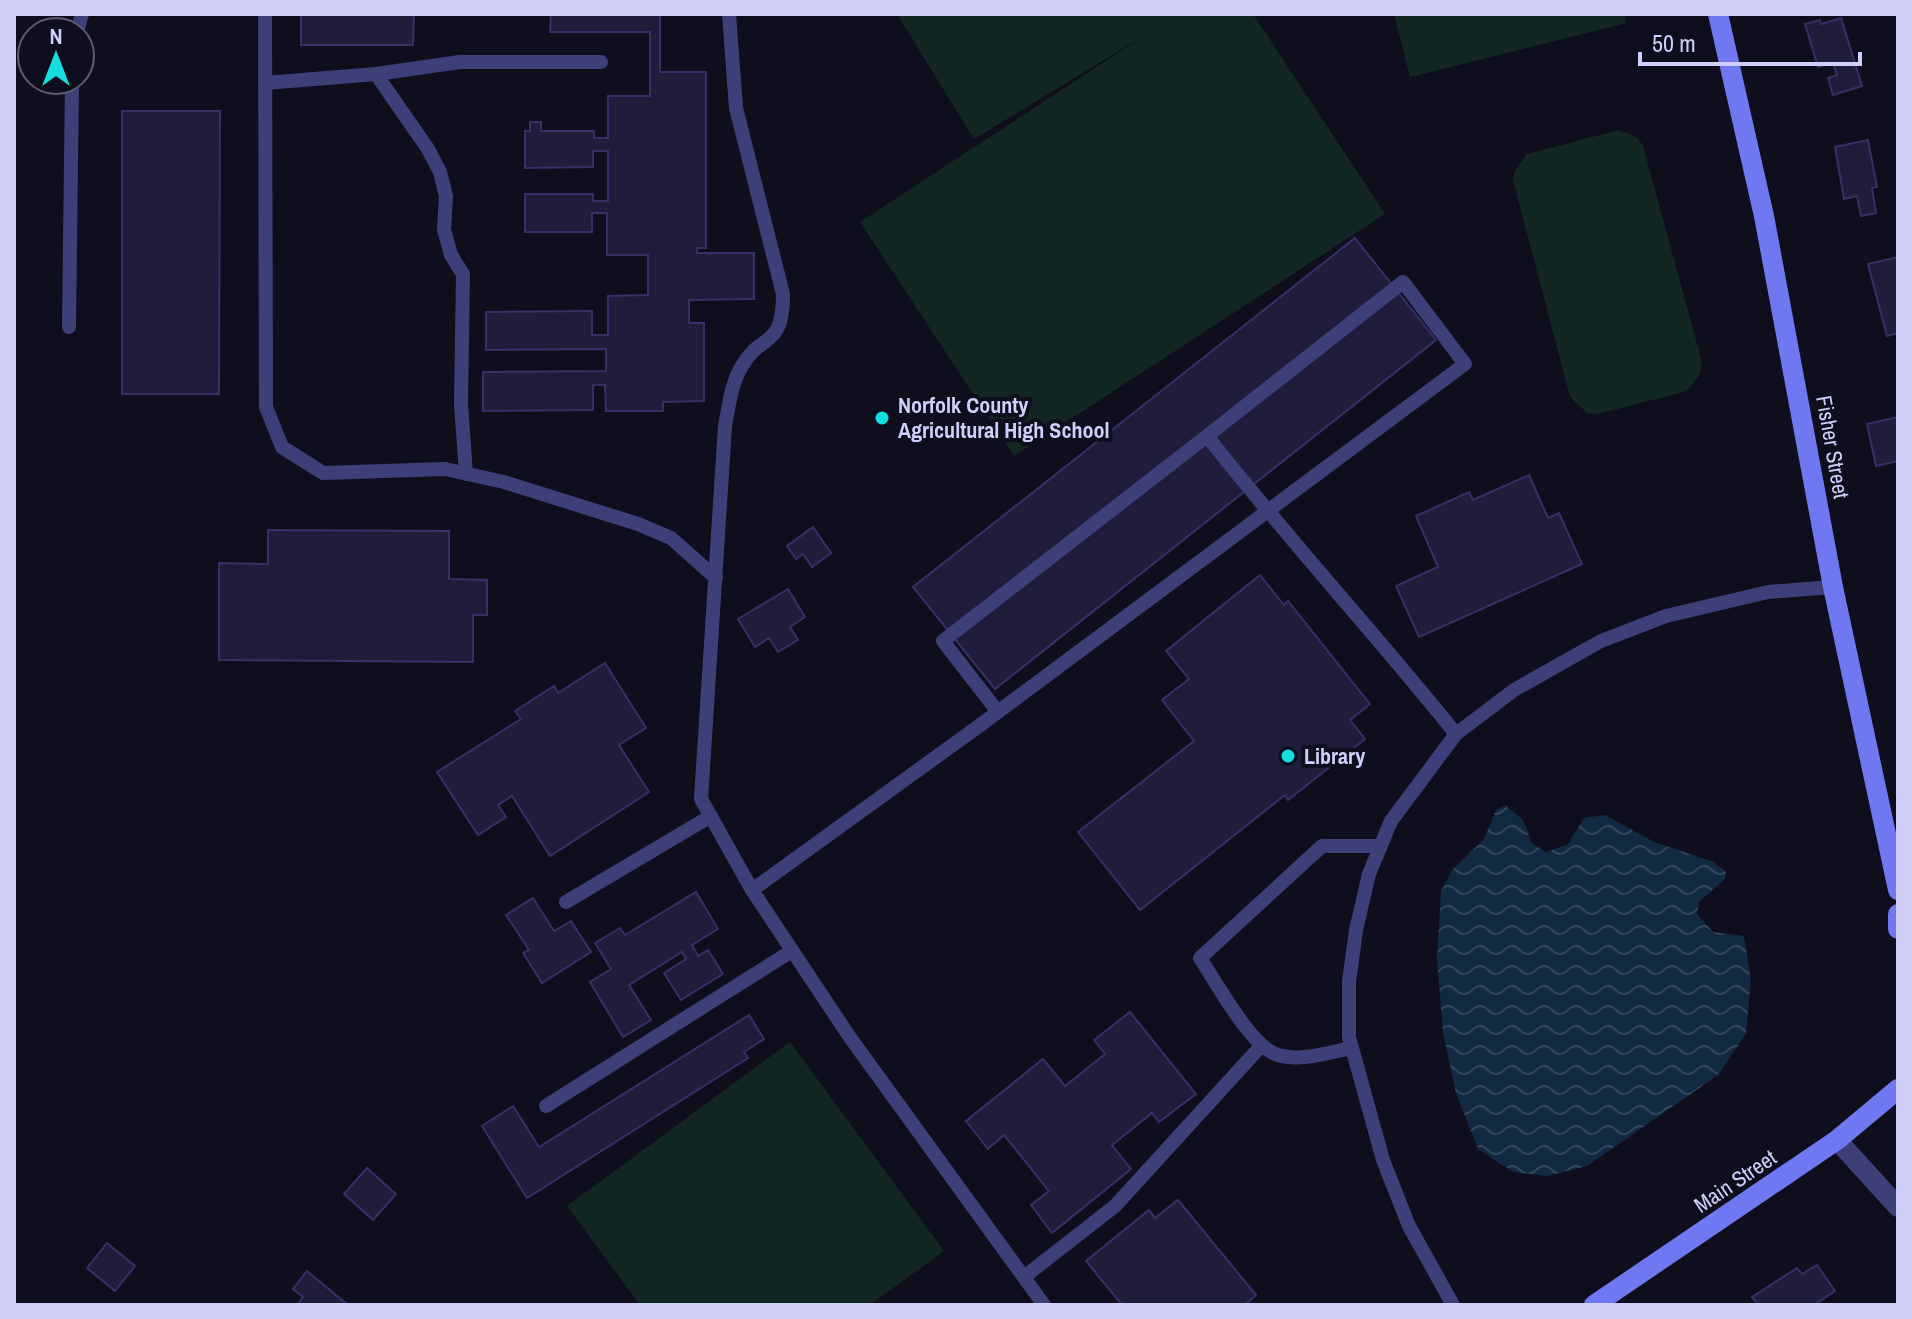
<svg xmlns="http://www.w3.org/2000/svg" width="1912" height="1319" font-family="'Archivo Narrow',sans-serif">
<style>
.park{fill:#122724}
.water{fill:url(#water-waves)}
.building{fill:#1f1c3c;stroke:#363066;stroke-width:2}
.lines{fill:none;stroke-linecap:round;stroke-linejoin:round}
.service{stroke:#3d4078;stroke-width:14}
.minor{stroke:#3d4078;stroke-width:20}
.secondary{stroke:#6f77f1;stroke-width:20}
.poi-dot{fill:#15dee0;stroke:#0f0e1d;stroke-width:3}
.labels{text-anchor:middle;dominant-baseline:central;stroke-width:8;stroke-linejoin:round;paint-order:stroke}
.poi-label{font-size:22px;font-weight:bold;fill:#d0cffa;stroke:#0f0e1d;text-anchor:start}
.street-label{font-size:22px;fill:#d0cffa;stroke:#0f0e1d}
</style>
<defs>
<pattern id="water-waves" width="16" height="10" patternUnits="userSpaceOnUse" patternTransform="scale(2)"><rect width="16" height="10" fill="#122942"/><path d="M0 5q4-4 8 0t8 0" fill="none" stroke="#33475e"/></pattern>
</defs>
<rect width="100%" height="100%" fill="#0f0e1d"/>
<!-- park -->
<g class="park">
<path d="M897,14H1253L1385,214L1014,456L860,222L1147,34L974,139Z"/>
<path d="M1394,14H1624L1626,23L1410,77Z"/>
<path d="M1619,130L1638,138L1643,146L1702,362L1700,374L1687,391L1598,414L1587,413L1570,397L1513,180L1515,170L1527,154Z"/>
<path d="M790,1042L944,1251L870,1305H640L567,1206Z"/>
</g>
<!-- water -->
<path class="water" d="M1505,805L1523,820L1532,843L1546,852L1567,845L1584,818L1605,815L1654,842L1714,862L1726,872L1725,879L1699,902L1697,914L1713,932L1744,936L1751,980L1746,1034L1718,1075L1587,1166L1547,1176L1513,1172L1478,1149L1456,1093L1443,1033L1437,958L1441,891L1452,870L1484,839L1496,810Z"/>
<!-- building -->
<g class="building">
<path d="M301,14H414L413,45H301Z"/>
<path d="M551,14H660V72H706V248H697V253H754V299L689,300V323H704V401L663,402V411H606L605,385H593V410L483,411V372L606,371V349L486,350V312L592,311V335H608V296L648,295V255H607V213H592V232H525V194H593V201H608V151H593V167L525,168V131H530V122H541V131H594V138H608V96H650V32H550Z"/>
<path d="M1841,18L1862,86L1833,95L1828,78L1837,75L1833,63L1818,67L1805,24L1820,20L1821,24Z"/>
<path d="M122,111H220L219,394H122Z"/>
<path d="M1868,140L1877,187L1872,188L1876,213L1861,216L1857,196L1844,199L1835,147Z"/>
<path d="M1355,238L1436,340L995,689L913,587Z"/>
<path d="M1898,257V333L1887,336L1868,264Z"/>
<path d="M1898,417V461L1876,466L1867,424Z"/>
<path d="M1529,475L1548,518L1559,513L1582,564L1419,637L1396,586L1438,567L1416,516L1469,492L1473,500Z"/>
<path d="M813,527L831,553L812,567L803,554L796,559L787,546Z"/>
<path d="M268,530L449,531V579L487,580V615H473V662L219,660V563L268,564Z"/>
<path d="M1260,575L1284,605L1288,601L1370,704L1350,720L1365,739L1288,800L1285,795L1140,910L1078,832L1194,741L1162,700L1189,679L1166,651Z"/>
<path d="M788,589L805,617L790,627L798,640L778,652L769,638L755,647L738,619Z"/>
<path d="M605,663L646,728L619,745L649,792L550,856L512,796L498,805L506,817L478,835L437,772L521,719L515,711L554,686L558,693Z"/>
<path d="M696,892L718,929L692,945L698,956L708,950L723,974L681,1000L664,973L686,959L682,952L629,985L651,1020L623,1037L590,982L611,969L595,943L620,928L625,935Z"/>
<path d="M533,898L554,931L571,921L591,952L542,983L523,953L529,950L506,915Z"/>
<path d="M1130,1012L1196,1094L1159,1122L1152,1113L1112,1145L1131,1169L1052,1233L1031,1205L1049,1191L1004,1135L988,1149L966,1121L1043,1059L1065,1086L1105,1054L1094,1040Z"/>
<path d="M749,1015L764,1039L744,1052L748,1058L527,1198L482,1126L513,1106L539,1147Z"/>
<path d="M367,1168L396,1194L373,1220L344,1194Z"/>
<path d="M1178,1200L1256,1295L1245,1305H1122L1086,1261L1149,1210L1155,1218Z"/>
<path d="M107,1243L135,1266L115,1291L87,1268Z"/>
<path d="M1817,1265L1835,1291L1814,1305H1758L1752,1297L1797,1268L1802,1274Z"/>
<path d="M307,1271L348,1305H297L303,1297L293,1289Z"/>
</g>
<g class="lines">
<!-- service -->
<g class="service">
<path d="M265,14L266,407L282,447L323,473L445,469L504,482L638,524L671,538L716,578"/>
<path d="M729,14L736,108L783,294C783,350 761,332 742,366C731,384 729,405 725,426L701,799L752,890"/>
<path d="M77,32L82,14"/>
<path d="M376,74L460,62H601"/>
<path d="M265,83L376,74L428,149L440,172L446,196L444,230L451,255L463,274L461,404L466,474"/>
<path d="M69,327L72,80"/>
<path d="M998,712L943,641L1207,436C1287,538 1375,633 1456,734"/>
<path d="M566,902L711,816"/>
<path d="M1352,1048C1330,1052 1301,1062 1278,1055C1251,1047 1216,982 1200,958L1322,846H1380"/>
<path d="M546,1106L790,952"/>
<path d="M1024,1277L1115,1206L1261,1046"/>
<path d="M1044,1305L849,1036L752,890L979,726L1465,364L1403,282L1207,436"/>
<path d="M1453,1305L1409,1226L1383,1160L1349,1037V982L1356,930L1369,874L1391,821L1456,734L1514,690L1601,641L1666,616L1768,592L1833,587"/>
</g>
<!-- minor -->
<path class="minor" d="M1837,1140L1898,1207"/>
<!-- secondary -->
<g class="secondary">
<path d="M1718,14L1764,216L1833,587L1898,890"/>
<path d="M1898,914V929"/>
<path d="M1594,1305L1837,1140L1898,1089"/>
</g>
</g>
<!-- markers -->
<g class="poi-dot">
<circle cx="882" cy="418" r="8"/>
<circle cx="1288" cy="756" r="8"/>
</g>
<g class="labels">
<!-- poi labels -->
<g class="poi-label">
<text x="898" y="405">Norfolk County<tspan x="898" dy="25">Agricultural High School</tspan></text>
<text x="1304" y="756">Library</text>
</g>
<!-- street labels -->
<g class="street-label">
<text transform="translate(1833 447) rotate(80)">Fisher Street</text>
<text transform="translate(1735 1181) rotate(-34)">Main Street</text>
</g>
</g>
<!-- border -->
<rect width="1912" height="1319" fill="none" stroke="#d0cffa" stroke-width="32"/>
<!-- north arrow -->
<g transform="translate(56 56)"><circle r="38" fill="#0f0e1d" stroke="#5c5b75" stroke-width="2"/>
<path d="M0-6L14 30L0 20L-14 30Z" fill="#15dee0"/>
<text y="-12" font-size="22" font-weight="bold" text-anchor="middle" fill="#d0cffa">N</text>
</g>
<!-- scale -->
<path d="M1640 52v12h220v-12" fill="none" stroke="#d0cffa" stroke-width="4"/>
<text x="1652" y="52" font-size="24" fill="#d0cffa" stroke="#0f0e1d" stroke-width="6" paint-order="stroke">50 m</text>
</svg>
